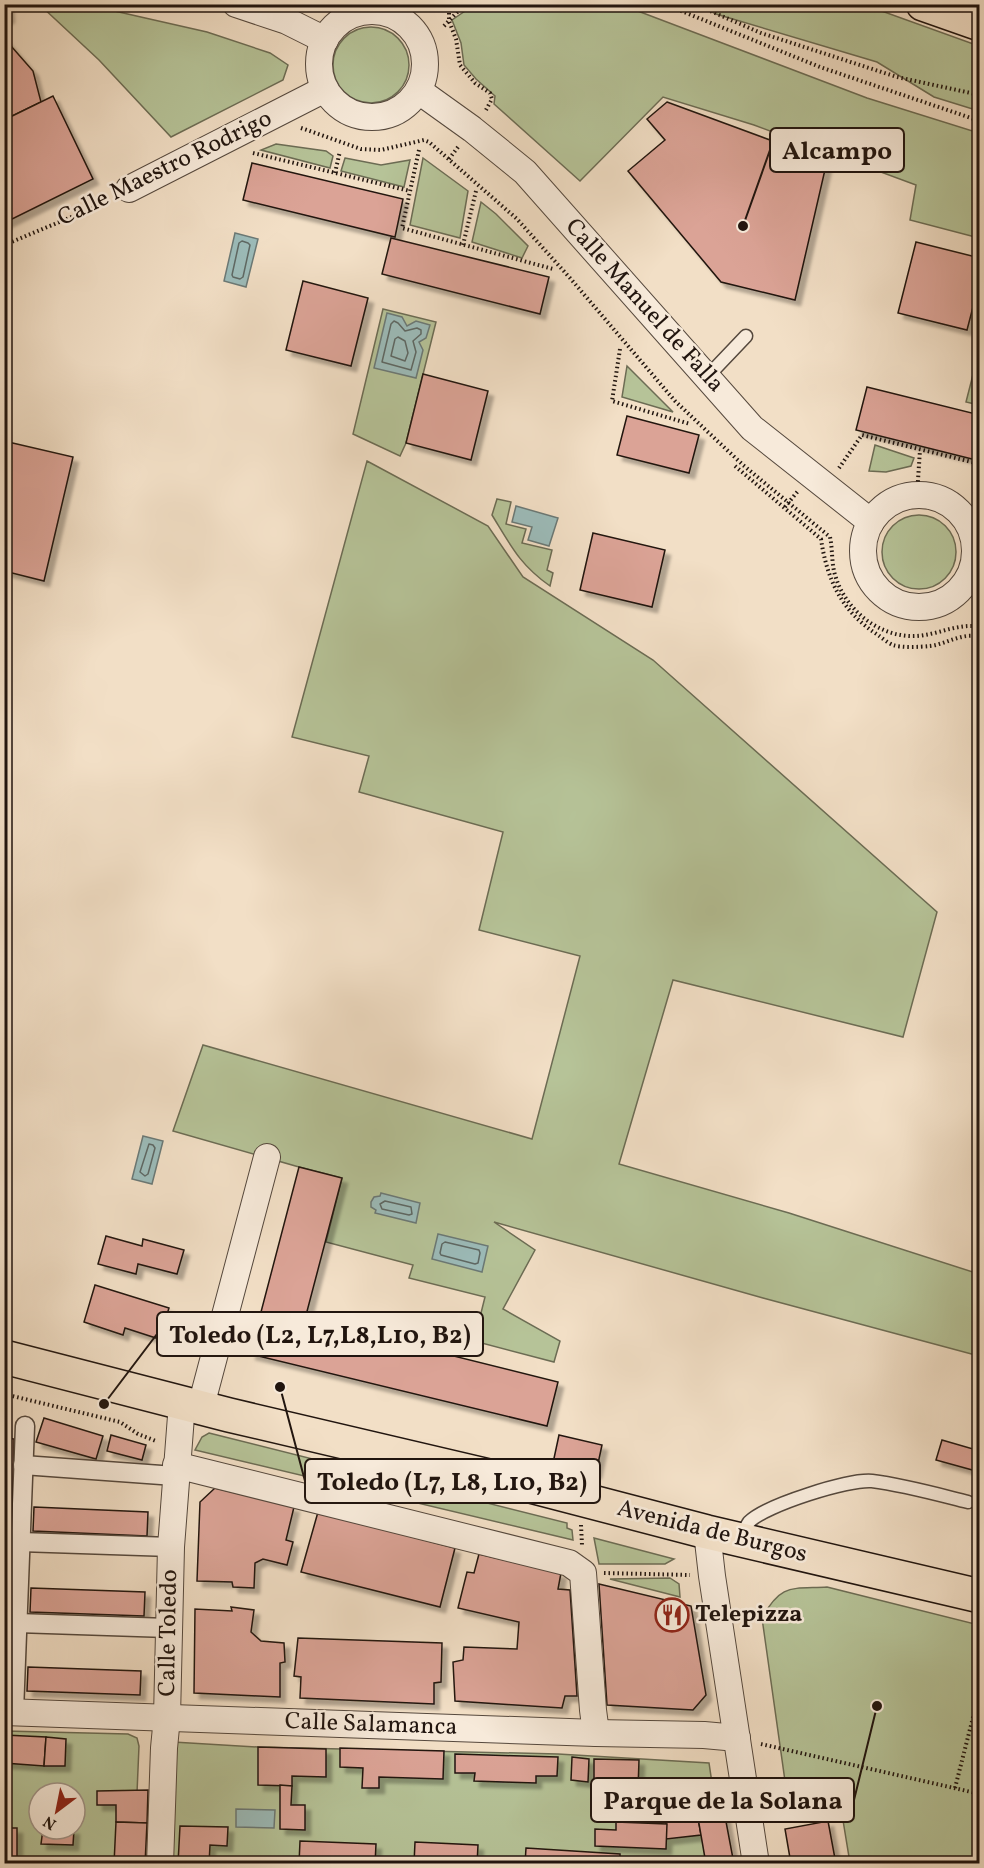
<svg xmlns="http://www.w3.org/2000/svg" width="984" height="1868" font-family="Vollkorn,serif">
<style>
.green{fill:#b6c398;stroke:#6c6c54;stroke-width:1.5;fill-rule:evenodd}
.water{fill:#9cbcba;stroke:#6b7976;stroke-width:1.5}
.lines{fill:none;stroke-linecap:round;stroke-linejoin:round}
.shore{stroke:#5e6864;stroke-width:1.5}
.building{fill:#dba396;stroke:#21150f;stroke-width:1.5;filter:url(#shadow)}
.service-casing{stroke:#55483d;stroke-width:15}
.pedestrian-casing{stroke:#55483d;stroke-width:21}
.minor-casing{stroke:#55483d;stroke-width:28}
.primary-casing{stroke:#21150f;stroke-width:36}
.trunk-casing{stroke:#21150f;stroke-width:36}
.path{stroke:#21150f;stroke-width:4;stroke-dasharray:1.5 3;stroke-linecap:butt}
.service{stroke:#f7eada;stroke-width:12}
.pedestrian{stroke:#f7eada;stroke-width:18}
.minor{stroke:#f7eada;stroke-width:26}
.primary{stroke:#f2dfc6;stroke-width:33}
.trunk{stroke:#f2dfc6;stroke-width:33}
.labels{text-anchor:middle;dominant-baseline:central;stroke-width:5;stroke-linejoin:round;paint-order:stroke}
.street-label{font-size:24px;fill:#21150f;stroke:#f7eada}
.poi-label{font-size:24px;font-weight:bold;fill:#21150f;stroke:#f7eada;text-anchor:start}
.leader{fill:none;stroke:#21150f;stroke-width:2}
.callout-dot{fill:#21150f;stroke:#f7eada;stroke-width:2}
.callout{fill:#f7eada;stroke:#21150f;stroke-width:2}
.callout-label{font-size:26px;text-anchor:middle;font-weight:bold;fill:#21150f}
</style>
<defs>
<filter id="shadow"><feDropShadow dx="5.5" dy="5.5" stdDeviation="1.5" flood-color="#0004"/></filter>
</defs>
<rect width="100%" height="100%" fill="#f2dfc6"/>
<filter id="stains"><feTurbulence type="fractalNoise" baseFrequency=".00333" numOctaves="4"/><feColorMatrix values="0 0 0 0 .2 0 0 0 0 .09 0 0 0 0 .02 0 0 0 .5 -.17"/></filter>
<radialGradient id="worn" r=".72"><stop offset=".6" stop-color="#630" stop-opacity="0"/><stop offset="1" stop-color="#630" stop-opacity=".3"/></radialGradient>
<!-- green -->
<g class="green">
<path d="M40,5H88L207,32L270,53L288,65L283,80L171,137L99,60Z"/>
<path d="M474,5H622L867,98L979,133V238L910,220L916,185L754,125L663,97L580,181L494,104L495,96L476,79L464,65L461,43L452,20Z"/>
<path d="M699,5H865L979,46V111L934,97L877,62L716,14Z"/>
<circle cx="371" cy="65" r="38"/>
<path d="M276,144L326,151L333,156L330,168L261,150Z"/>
<path d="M345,158L381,165L410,160L404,187L341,171Z"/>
<path d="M423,158L468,191L460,238L410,225Z"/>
<path d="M481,202L496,214L528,246L522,258L472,242Z"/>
<path d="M383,309L436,322L406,443L400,456L353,434Z"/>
<path d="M979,351V405L966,402Z"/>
<path d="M627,366L673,412L622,397Z"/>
<path d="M875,445L914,458L911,466L886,472L869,471Z"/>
<path d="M367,461L488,526L523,577L653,660L937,912L903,1037L673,980L619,1164L789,1213L979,1274V1356L763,1298L494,1222L535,1250L503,1309L560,1341L554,1362L474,1341L485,1297L409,1278L413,1265L326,1242L342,1178L299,1167L173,1131L203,1045L532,1139L580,956L479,930L503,832L359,792L369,756L292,737Z"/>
<path d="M497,499L511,502L506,524L526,529L522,543L552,550L547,570L553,573L550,586C520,565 511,546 492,515Z"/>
<circle cx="919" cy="552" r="37"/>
<path d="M209,1433L567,1523V1528L572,1530L573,1540L195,1450L202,1437Z"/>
<path d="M594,1538L674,1559L665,1564H599Z"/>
<path d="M670,1578L679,1584L680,1597L610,1579Z"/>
<path d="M827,1587L979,1625V1863H850L840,1802L786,1788L762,1618C781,1583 792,1589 827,1587Z"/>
<path d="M5,1731L128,1734L137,1738L139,1746L134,1863L5,1864ZM39,1793H75V1829H39Z"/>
<path d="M173,1742L258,1747L558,1754L709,1763L724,1863L169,1864Z"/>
</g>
<!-- water -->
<g class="water">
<path d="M235,233L258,239L246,287L224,281Z"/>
<path d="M387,313L402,317L407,326L416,321L430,325L426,338L419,342L423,350L416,378L374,368Z"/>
<path d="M516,506L558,518L549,546L528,540L532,527L512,522Z"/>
<path d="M143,1136L163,1141L152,1184L132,1179Z"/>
<path d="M381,1193L420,1203L416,1223L375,1213L376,1210L371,1207V1202L374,1197L380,1196Z"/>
<path d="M438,1234L488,1246L482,1272L432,1259Z"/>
<path d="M236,1809L275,1810L274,1828L236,1827Z"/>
</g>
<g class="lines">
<!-- shore -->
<g class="shore">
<path d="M242,241L248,243L250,245L243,277L240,279L233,277L232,275L239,243Z"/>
<path d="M394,321L398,323L405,331L417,328L421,330V334L413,341L416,352L411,370L382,362L391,324Z"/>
<path d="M398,337L405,341L408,353L405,361L391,356L395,339Z"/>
<path d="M149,1144L153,1145L155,1148L148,1174L145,1176L140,1172Z"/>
<path d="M385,1201L411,1207L412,1214L409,1215L382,1209L380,1204Z"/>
<path d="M445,1242L479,1250L480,1253L478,1263L475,1264L441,1255L440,1253L442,1244Z"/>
</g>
</g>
<!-- building -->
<g class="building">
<path d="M4,4H8L9,17L4,20Z"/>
<path d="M4,38L33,71L41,102L4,120Z"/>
<path d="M53,96L93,179L4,223V120Z"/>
<path d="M667,102L827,161L795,300L721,282L628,171L665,140L647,119Z"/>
<path d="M252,163L403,199L395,237L243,200Z"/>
<path d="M391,238L549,277L540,314L382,274Z"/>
<path d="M916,242L980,258V280L967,330L898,313Z"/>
<path d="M303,281L368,298L351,366L286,350Z"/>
<path d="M423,374L488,391L471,460L406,443Z"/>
<path d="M867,387L980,415V461L856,430Z"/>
<path d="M627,416L699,435L689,473L617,455Z"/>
<path d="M4,441L73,457L44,581L4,571Z"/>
<path d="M593,533L665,550L652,607L580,590Z"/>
<path d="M299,1167L342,1178L305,1319L558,1382L547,1426L250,1354Z"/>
<path d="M106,1236L142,1246L143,1239L184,1250L177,1274L138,1264L136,1274L98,1264Z"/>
<path d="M95,1285L169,1308L159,1339L125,1328L123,1335L84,1322Z"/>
<path d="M44,1418L103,1436L96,1459L36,1442Z"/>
<path d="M111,1435L146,1445L142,1460L107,1451Z"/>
<path d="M559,1435L602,1445L596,1473L553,1463Z"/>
<path d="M4,1437L14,1439L13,1533L5,1532L4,1535Z"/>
<path d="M942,1440L980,1451L976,1471L936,1460Z"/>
<path d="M215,1488L294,1507L286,1540L293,1542L287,1565L263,1559L255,1563L254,1588L233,1587L232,1582L197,1581L200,1502Z"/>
<path d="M34,1507L148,1512L147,1536L33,1531Z"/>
<path d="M318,1512L455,1548L440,1607L301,1572Z"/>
<path d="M479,1554L561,1573L558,1589L570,1590L577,1696H565L562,1708L455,1701L453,1662L463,1660L464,1647L517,1649L519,1622L458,1608L467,1572L474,1573Z"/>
<path d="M599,1584L691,1606L706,1695L693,1710L607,1705Z"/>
<path d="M31,1588L145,1592L144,1616L30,1612Z"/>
<path d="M4,1602L9,1603L4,1619Z"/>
<path d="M231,1607L254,1610L251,1632L261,1641L284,1643L285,1662L280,1663V1697L194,1693L195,1609L232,1611Z"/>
<path d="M4,1631L9,1632L4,1652Z"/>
<path d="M298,1638L442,1643L441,1682L434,1683V1704L300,1698L301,1677L294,1676Z"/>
<path d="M28,1667L141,1671L140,1695L27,1691Z"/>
<path d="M4,1735L46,1737L44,1766L4,1763Z"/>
<path d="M46,1737L66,1739L65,1766H44Z"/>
<path d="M258,1747L326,1749V1777L292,1776V1786L258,1785Z"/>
<path d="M340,1748L444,1751L443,1779L379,1777V1788H362L363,1768L340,1767Z"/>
<path d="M455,1754L558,1757L557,1776H536V1783L474,1781L475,1773H455Z"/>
<path d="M572,1757L589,1759L588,1782L571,1780Z"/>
<path d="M594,1759L639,1760L638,1789L594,1787Z"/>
<path d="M280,1785L292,1786L291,1805H305V1830L280,1829Z"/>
<path d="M148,1790L147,1823L116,1822V1805H97V1791Z"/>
<path d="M683,1803L685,1817L698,1818L701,1835L666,1839V1805Z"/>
<path d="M724,1811L734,1864H706L698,1818Z"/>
<path d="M828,1821L836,1864H791L785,1829Z"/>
<path d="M116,1822L147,1823L145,1864H114Z"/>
<path d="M616,1822L667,1824L666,1849L595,1846V1829L616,1830Z"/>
<path d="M180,1826L228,1827L227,1846L210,1845L209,1864H178Z"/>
<path d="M4,1828H17V1858L4,1857Z"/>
<path d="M43,1829H74L73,1845L41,1844Z"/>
<path d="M300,1841L376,1844L375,1864H299Z"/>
<path d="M415,1842L478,1845L477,1864H414Z"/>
<path d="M526,1848L620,1854V1864H525Z"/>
</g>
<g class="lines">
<!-- service casing -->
<g class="service-casing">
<g id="service">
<path d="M707,377L746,336"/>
<path d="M741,1538C743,1534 746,1526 749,1522C766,1505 849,1479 872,1481C904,1485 936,1494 968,1502"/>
</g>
</g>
<!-- pedestrian casing -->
<g class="pedestrian-casing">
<g id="pedestrian">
<path d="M23,1465L175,1476"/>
<path d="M20,1542L171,1547"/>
<path d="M17,1623L168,1628"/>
<path d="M14,1712L25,1426"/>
</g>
</g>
<!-- minor casing -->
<g class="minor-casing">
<g id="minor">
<path d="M236,4L287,21L325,40"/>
<circle cx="372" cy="64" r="53"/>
<path d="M419,91L472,129L525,172L752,428L871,522"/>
<path d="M129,189L325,89"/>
<circle cx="919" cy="551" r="56"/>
<path d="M201,1406L267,1157"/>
<path d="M176,1465L569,1563L583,1573L593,1710L596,1733"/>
<path d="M707,1532L712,1576L756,1864"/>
<path d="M4,1712L596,1733L704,1735L737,1738"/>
<path d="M160,1864L164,1748L167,1717L171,1547L182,1403"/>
</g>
</g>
<!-- primary casing -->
<g class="primary-casing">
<path id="primary" d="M4,1357L229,1415L527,1485L707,1532L980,1596"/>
</g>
<!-- trunk casing -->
<g class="trunk-casing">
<path id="trunk" d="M923,4L980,24"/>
</g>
<!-- path -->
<g class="path">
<path d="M449,4V21L456,39L460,65L475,83L490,93L492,99L486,110"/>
<path d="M664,4L820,67L980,121"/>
<path d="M694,4L761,33L897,77L980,95"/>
<path d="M444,26L465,4"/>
<path d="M301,128L361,149L381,150L424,140L429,142L517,219L570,278L675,401L743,465L830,537C833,551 831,564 836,578C848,615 887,642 925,635C943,632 962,623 980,627"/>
<path d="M419,150L402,228L553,269"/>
<path d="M253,153L410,191"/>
<path d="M449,159L458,147"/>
<path d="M335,173L340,151"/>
<path d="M4,245L86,211L108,199"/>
<path d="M463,245L476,191"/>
<path d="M620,349L612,401L690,424"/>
<path d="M735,466L821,539C827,580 842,612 878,635C882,638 888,643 893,645C902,648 920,647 930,646C947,644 962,632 980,637"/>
<path d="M839,468L862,435L980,464"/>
<path d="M917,495L920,450"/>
<path d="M785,507L798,491"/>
<path d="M4,1394L120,1422L138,1434L156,1441"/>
<path d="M581,1525L582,1545"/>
<path d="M604,1573L690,1575"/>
<path d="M761,1744L980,1794"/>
<path d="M955,1788L980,1690"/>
</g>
<!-- service -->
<use href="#service" class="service"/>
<!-- pedestrian -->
<use href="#pedestrian" class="pedestrian"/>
<!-- minor -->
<use href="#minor" class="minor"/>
<!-- primary -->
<use href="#primary" class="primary"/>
<!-- trunk -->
<use href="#trunk" class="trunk"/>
</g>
<!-- icons -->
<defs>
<g id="restaurant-ring" transform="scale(1.725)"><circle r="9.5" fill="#f7eada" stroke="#8f2418" stroke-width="1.5"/><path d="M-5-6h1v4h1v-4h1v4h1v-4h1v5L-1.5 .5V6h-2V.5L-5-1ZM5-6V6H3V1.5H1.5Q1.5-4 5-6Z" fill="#8f2418"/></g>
</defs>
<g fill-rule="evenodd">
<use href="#restaurant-ring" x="672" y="1615"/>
</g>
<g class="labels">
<!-- street labels -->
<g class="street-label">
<text transform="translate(165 169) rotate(-26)">Calle Maestro Rodrigo</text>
<text transform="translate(644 306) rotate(48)">Calle Manuel de Falla</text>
<text transform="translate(712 1532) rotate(14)">Avenida de Burgos</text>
<text transform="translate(169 1633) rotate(-89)">Calle Toledo</text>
<text transform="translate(371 1725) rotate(2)">Calle Salamanca</text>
</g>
<!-- poi labels -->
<g class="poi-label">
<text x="695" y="1615">Telepizza</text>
</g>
</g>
<!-- callouts -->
<path class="leader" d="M743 226L770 150M104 1404L157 1334M280 1387L305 1481M877 1706L854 1800"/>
<g class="callout-dot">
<circle cx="743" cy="226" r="6"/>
<circle cx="104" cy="1404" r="6"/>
<circle cx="280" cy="1387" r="6"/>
<circle cx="877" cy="1706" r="6"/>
</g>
<g class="callout">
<rect x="770" y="128" width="134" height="44" rx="6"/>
<rect x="157" y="1312" width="326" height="44" rx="6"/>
<rect x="305" y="1459" width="295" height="44" rx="6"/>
<rect x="591" y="1778" width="263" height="44" rx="6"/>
</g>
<g class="callout-label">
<text x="837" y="159">Alcampo</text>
<text x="320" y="1343">Toledo (L2, L7,L8,L10, B2)</text>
<text x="452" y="1490">Toledo (L7, L8, L10, B2)</text>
<text x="723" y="1809">Parque de la Solana</text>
</g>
<!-- margin -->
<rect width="984" height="1868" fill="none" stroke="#f2dfc6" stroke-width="24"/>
<rect x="6" y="6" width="972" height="1856" fill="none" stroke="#21150f" stroke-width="3"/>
<rect x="12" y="12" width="960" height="1844" fill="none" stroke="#21150f" stroke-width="1.5"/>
<!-- north arrow -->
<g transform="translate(57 1811) rotate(212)"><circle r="28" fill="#f7eada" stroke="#a19589" stroke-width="1.5"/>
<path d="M0-4.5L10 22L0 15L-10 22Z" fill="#8f2418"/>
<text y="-9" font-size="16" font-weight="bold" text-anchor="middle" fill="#21150f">N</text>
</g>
<rect width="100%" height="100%" filter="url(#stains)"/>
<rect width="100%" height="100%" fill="url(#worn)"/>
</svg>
